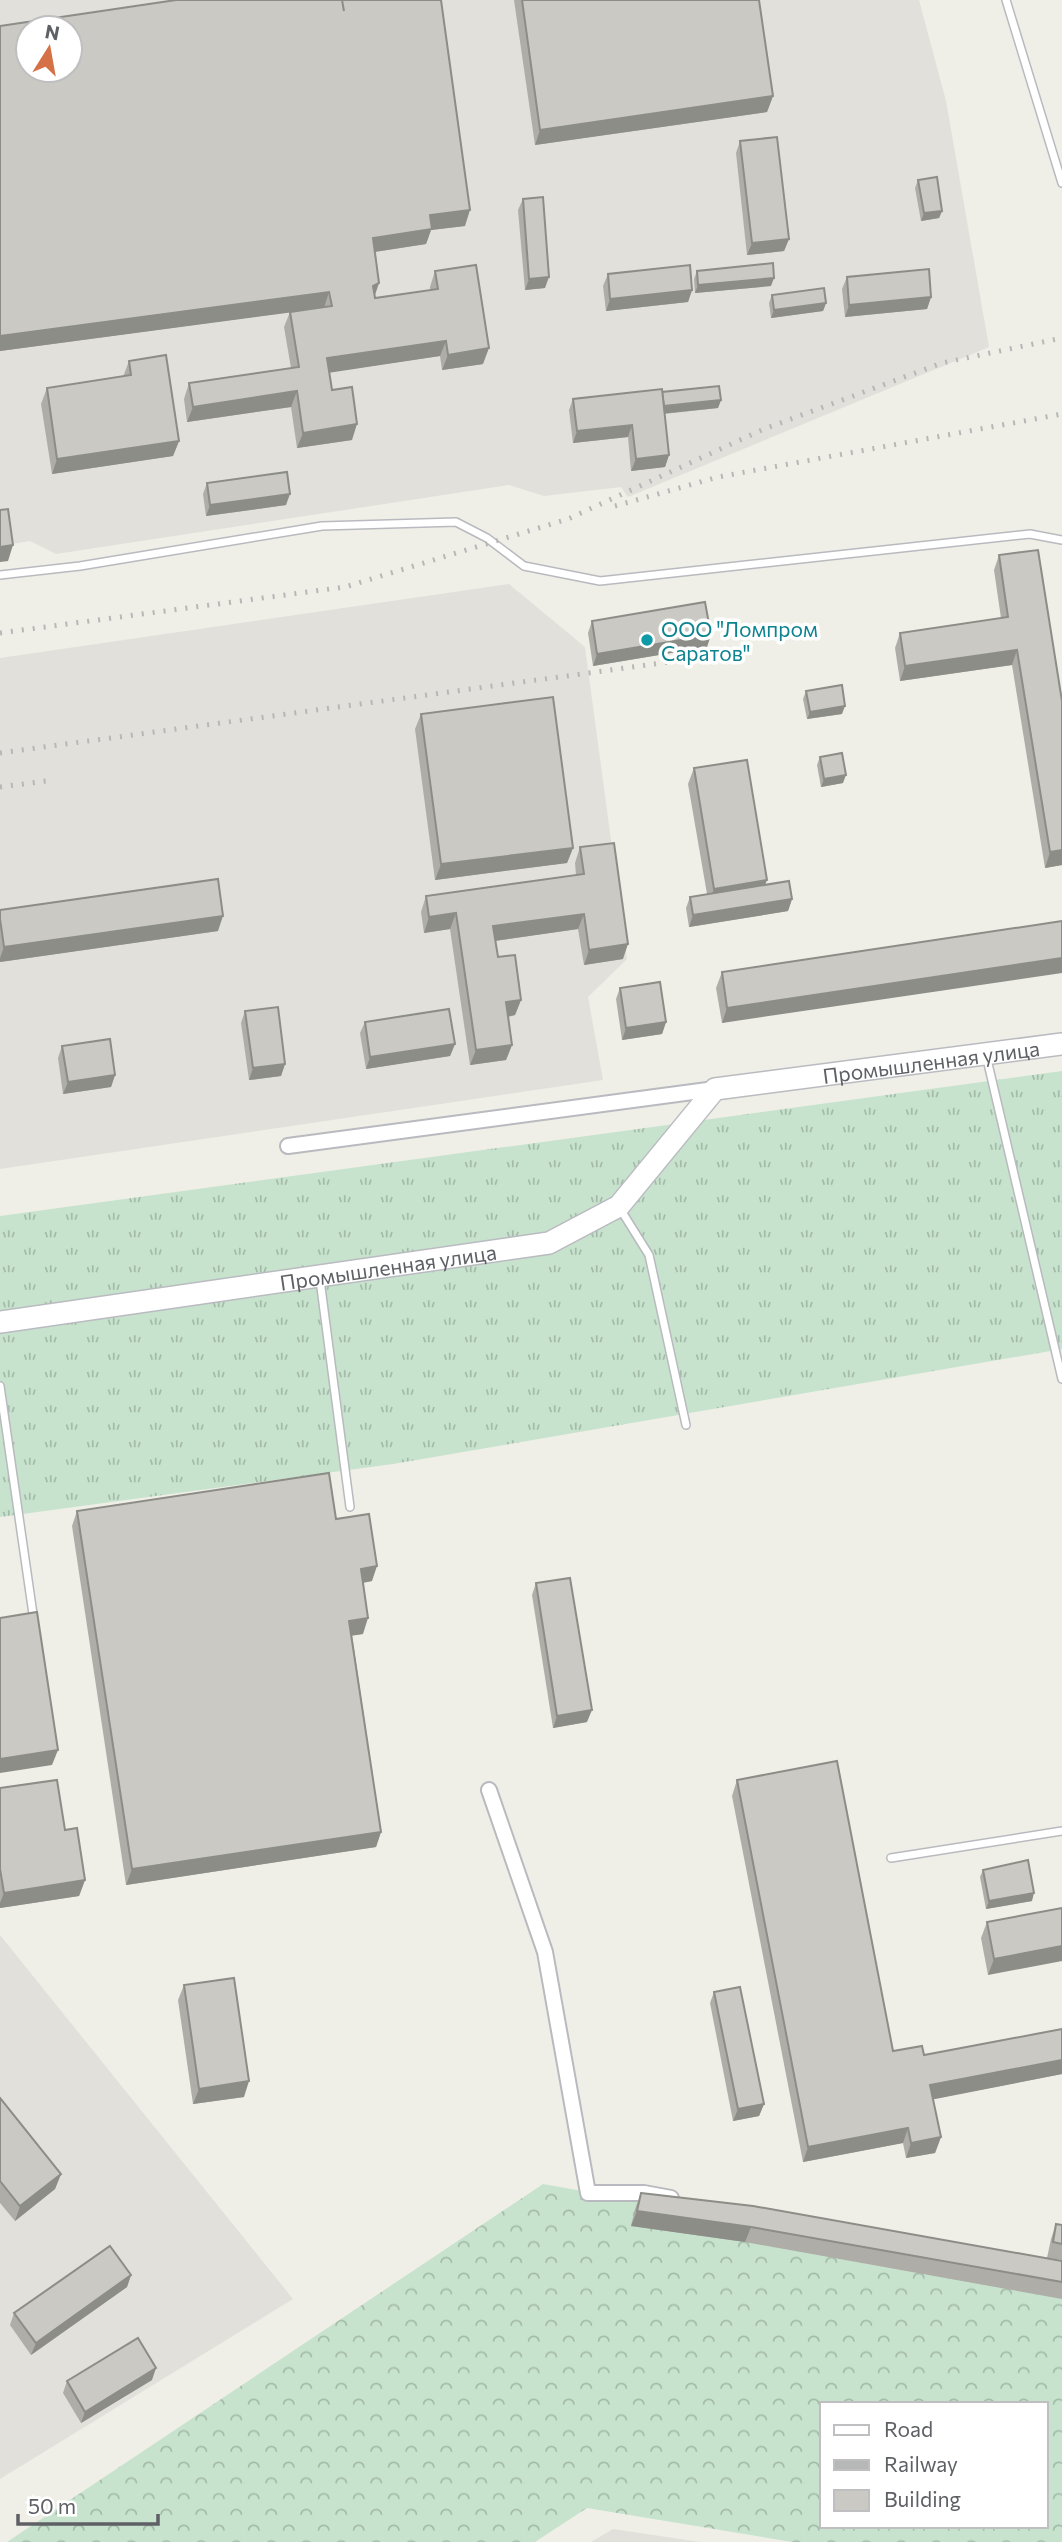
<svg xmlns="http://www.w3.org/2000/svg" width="1062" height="2542" font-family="Commissioner,sans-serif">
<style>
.industrial{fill:#e1e0db;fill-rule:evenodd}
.grass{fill:url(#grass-tufts)}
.forest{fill:url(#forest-crowns);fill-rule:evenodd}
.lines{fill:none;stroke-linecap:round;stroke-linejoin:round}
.lane-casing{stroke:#b9babf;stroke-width:10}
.street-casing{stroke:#b9babf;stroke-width:18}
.secondary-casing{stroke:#babbc1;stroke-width:24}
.lane{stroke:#fff;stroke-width:7}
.street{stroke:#fff;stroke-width:14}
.secondary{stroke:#fff;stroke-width:21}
.rail{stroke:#b6b7b7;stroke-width:5;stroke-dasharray:2 9;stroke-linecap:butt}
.wall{fill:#aeada8}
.shaded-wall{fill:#8d8d88}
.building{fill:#cac9c3;stroke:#8d8d88;stroke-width:2;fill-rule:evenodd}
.culture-dot{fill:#0f9aa8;stroke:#fff;stroke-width:2.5}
.labels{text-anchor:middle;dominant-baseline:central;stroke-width:7;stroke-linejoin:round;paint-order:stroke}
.culture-label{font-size:21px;fill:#0d838f;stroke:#fff;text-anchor:start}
.street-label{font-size:21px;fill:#5e6065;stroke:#fff}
</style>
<defs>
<pattern id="grass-tufts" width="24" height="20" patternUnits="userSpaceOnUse" patternTransform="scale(1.75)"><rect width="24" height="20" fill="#c7e3cd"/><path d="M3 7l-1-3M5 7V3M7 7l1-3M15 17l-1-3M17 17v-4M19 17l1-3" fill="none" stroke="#a5bbaa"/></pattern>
<pattern id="forest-crowns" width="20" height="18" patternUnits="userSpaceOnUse" patternTransform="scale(1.75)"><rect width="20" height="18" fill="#c7e3cd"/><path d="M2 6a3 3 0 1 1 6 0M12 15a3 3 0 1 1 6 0" fill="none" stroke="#a5bbaa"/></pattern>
</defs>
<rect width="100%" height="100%" fill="#efefe7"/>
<!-- industrial -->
<g class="industrial">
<path d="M0,0H919L946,101L989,347L628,497L621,487L544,496L509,485L56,554L30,541L6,545L8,561L0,562ZM28,28H70V70H28Z"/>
<path d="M509,584L585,647L627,959L588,997L603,1080L0,1169V658Z"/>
<path d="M0,1935L293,2299L0,2479Z"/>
<path d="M613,2529L700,2542H591Z"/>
</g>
<!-- grass -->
<path class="grass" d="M1062,1071V1349L393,1464L0,1517V1216Z"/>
<!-- forest -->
<path class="forest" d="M543,2184L1062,2277V2542H792L587,2508L535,2542H7ZM822,2404H1046V2526H822Z"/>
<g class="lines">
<!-- lane casing -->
<g class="lane-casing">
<g id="lane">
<path d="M1006,0L1062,183"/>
<path d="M0,575L80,566L322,526L456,522L487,538L524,566L600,581L1030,534L1062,540"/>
<path d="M986,1055L1062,1379"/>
<path d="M619,1207L649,1255L686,1425"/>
<path d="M320,1280L350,1507"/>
<path d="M0,1386L34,1621"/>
<path d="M891,1858L1062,1831"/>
</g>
</g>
<!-- street casing -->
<g class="street-casing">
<g id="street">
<path d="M288,1146L715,1089"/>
<path d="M489,1790L545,1952L588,2193H644L671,2198"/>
</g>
</g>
<!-- secondary casing -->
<g class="secondary-casing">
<g id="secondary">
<path id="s1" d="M0,1322L549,1243L619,1206L715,1089L1062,1044"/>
</g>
</g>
<!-- lane -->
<use href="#lane" class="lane"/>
<!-- street -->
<use href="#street" class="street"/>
<!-- secondary -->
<use href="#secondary" class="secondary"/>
<!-- rail -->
<g class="rail">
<path d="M615,506L718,477L1062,414"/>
<path d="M0,633L345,587L568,519L764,429L942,363L1062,338"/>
<path d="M0,753L728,654"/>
<path d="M0,787L54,780"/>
</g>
</g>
<!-- wall -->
<g class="wall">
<path d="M514,0H759L773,96L767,112L535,145Z"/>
<path d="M0,26L465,226L431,230L426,244L375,252V298L430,290V287L435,271L483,364L442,370L440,356L329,372L332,390L352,440L297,448L291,407L187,422L184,399L189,383L291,368L284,327L290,312L0,351Z"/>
<path d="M740,141L789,239L784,251L747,255L736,153Z"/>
<path d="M918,180L942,211L939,218L921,221L915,188Z"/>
<path d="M523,199L545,288L525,290L518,210Z"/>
<path d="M697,271L771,286L695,293L694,279Z"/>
<path d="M608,274L692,290L688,302L606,311L603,286Z"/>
<path d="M847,277L931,297L927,309L845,317L842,289Z"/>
<path d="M772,295L826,303L823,311L771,318L769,303Z"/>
<path d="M129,361L179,441L173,456L52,474L41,404L47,388L123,377Z"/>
<path d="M662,392L721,400L718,408L664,414L669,455L665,467L631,471L628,437L573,443L569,410L573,399Z"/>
<path d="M207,483L286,505L206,516L203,494Z"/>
<path d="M999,555L1062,701V865L1045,868L1012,665L900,681L895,648L900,633L1001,618L994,570Z"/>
<path d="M592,621L707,647L593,666L588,633Z"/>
<path d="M806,691L842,714L807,719L803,699Z"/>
<path d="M421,714L573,848L567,863L435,880L415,729Z"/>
<path d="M820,757L843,783L821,787L817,765Z"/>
<path d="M694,768L765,885L792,899L788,911L689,927L686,908L690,897L707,894L688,784Z"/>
<path d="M580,847L623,959L584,965L578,929L495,941L498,957L521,1000L515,1015L508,1017L512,1045L506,1060L470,1065L450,929L424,933L421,912L426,896L576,875L575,863Z"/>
<path d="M0,910L218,931L0,962Z"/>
<path d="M1062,921L722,1023L716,988L722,972Z"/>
<path d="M620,988L666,1022L662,1034L622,1040L616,999Z"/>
<path d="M245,1011L285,1064L281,1076L249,1080L241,1023Z"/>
<path d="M365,1022L455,1044L450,1056L366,1069L360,1033Z"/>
<path d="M62,1046L115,1075L111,1087L63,1094L58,1058Z"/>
<path d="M77,1511L336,1519L372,1581L363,1583V1634L352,1635L381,1832L376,1847L126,1885L72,1526Z"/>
<path d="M536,1583L587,1722L553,1728L532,1595Z"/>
<path d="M737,1780L893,2051L924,2055L1062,2029V2074L933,2099L941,2137L935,2153L906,2158L903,2143L803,2162L732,1796Z"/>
<path d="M0,1788L65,1830L85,1880L79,1896L0,1908Z"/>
<path d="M983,1870L1032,1901L986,1909L980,1877Z"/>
<path d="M1062,1908L988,1975L981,1938L987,1922Z"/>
<path d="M184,1985L244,2097L193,2104L178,2000Z"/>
<path d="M714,1992L764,2104L759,2116L733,2121L710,2003Z"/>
<path d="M0,2098L61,2174L55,2189L15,2221L0,2203Z"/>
<path d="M641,2193L1062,2261V2299L745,2242L631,2226L635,2209Z"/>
<path d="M1056,2224L1062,2225V2260L1047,2258L1051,2239Z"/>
<path d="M131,2275L127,2287L31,2355L10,2325L14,2313Z"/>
<path d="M152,2380L81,2423L63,2393L67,2381Z"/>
</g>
<!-- shaded-wall -->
<g class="shaded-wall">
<path d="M773,96L767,112L535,145L540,130Z"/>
<path d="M470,210L465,226L431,230L426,244L367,253L373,238L430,215Z"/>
<path d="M942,211L939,218L921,221L924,213Z"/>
<path d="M789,239L784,251L747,255L752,243Z"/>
<path d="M549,277L545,288L525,290L529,279Z"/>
<path d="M774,278L771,286L695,293L698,285Z"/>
<path d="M379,283L374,298L373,286Z"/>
<path d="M692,290L688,302L606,311L610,299Z"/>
<path d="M329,292L324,308L0,351V336Z"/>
<path d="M931,297L927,309L845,317L849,305Z"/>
<path d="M826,303L823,311L771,318L774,310Z"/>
<path d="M446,341L440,356L321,374L327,358Z"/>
<path d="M489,348L483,364L442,370L448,355Z"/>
<path d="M297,391L291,407L187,422L193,407Z"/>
<path d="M721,400L718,408L659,414L662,407Z"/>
<path d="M357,424L352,440L297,448L303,433Z"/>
<path d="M632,425L628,437L573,443L577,431Z"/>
<path d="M179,441L173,456L52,474L57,459Z"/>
<path d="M669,455L665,467L631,471L636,459Z"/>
<path d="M290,494L286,505L206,516L210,505Z"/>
<path d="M13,545L8,561L0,562V547Z"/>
<path d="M711,635L707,647L593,666L597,654Z"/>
<path d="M1017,650L1012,665L900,681L905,666Z"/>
<path d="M845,706L842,714L807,719L810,712Z"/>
<path d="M846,775L843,783L821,787L824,779Z"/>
<path d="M573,848L567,863L435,880L441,864Z"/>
<path d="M1062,850V865L1045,868L1050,852Z"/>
<path d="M767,880L761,896L708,904L714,889Z"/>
<path d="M792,899L788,911L689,927L693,915Z"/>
<path d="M456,913L450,929L424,933L429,917Z"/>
<path d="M584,914L578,929L487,942L493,926Z"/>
<path d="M223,916L218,931L0,962V958L4,947Z"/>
<path d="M628,944L623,959L584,965L589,950Z"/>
<path d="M1062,958V973L722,1023L727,1008Z"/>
<path d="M521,1000L515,1015L500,1018L506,1002Z"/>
<path d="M666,1022L662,1034L622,1040L626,1028Z"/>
<path d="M455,1044L450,1056L366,1069L370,1057Z"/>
<path d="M512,1045L506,1060L470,1065L476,1050Z"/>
<path d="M285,1064L281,1076L249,1080L253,1068Z"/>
<path d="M115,1075L111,1087L63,1094L68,1082Z"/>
<path d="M377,1566L372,1581L355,1584L361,1569Z"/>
<path d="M368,1618L363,1634L344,1637L349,1621Z"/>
<path d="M592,1710L587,1722L553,1728L557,1716Z"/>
<path d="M58,1750L52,1765L0,1773V1759Z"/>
<path d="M381,1832L376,1847L126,1885L132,1869Z"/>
<path d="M85,1880L79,1896L0,1908V1903L4,1893Z"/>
<path d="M1034,1893L1032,1901L986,1909L989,1901Z"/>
<path d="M1062,1946V1961L988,1975L994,1959Z"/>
<path d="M1062,2060V2074L925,2101L930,2085Z"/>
<path d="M249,2081L244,2097L193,2104L199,2089Z"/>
<path d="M764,2104L759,2116L733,2121L738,2109Z"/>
<path d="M908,2128L903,2143L803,2162L808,2147Z"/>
<path d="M941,2137L935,2153L906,2158L911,2143Z"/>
<path d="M61,2174L55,2189L15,2221L20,2206Z"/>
<path d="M637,2211L751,2227L745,2242L631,2226Z"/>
<path d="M131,2275L127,2287L31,2355L36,2343Z"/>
<path d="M156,2368L152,2380L81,2423L85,2412Z"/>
</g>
<!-- building -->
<g class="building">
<path d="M176,0H342L344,11L342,0H441L470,210L430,215L432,229L373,238L379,283L373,286L375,298L438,289L435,271L476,265L489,348L448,355L446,341L327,358L332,390L352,387L357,424L303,433L297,391L193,407L189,383L299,367L290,312L332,306L329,292L0,336V26ZM28,28H70V70H28Z"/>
<path d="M522,0H759L773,96L540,130Z"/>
<path d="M777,137L789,239L752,243L740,141Z"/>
<path d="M937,177L942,211L924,213L918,180Z"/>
<path d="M543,197L549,277L529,279L523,199Z"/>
<path d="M773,263L774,278L698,285L697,271Z"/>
<path d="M690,265L692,290L610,299L608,274Z"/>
<path d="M929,269L931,297L849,305L847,277Z"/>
<path d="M824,288L826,303L774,310L772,295Z"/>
<path d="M166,355L179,441L57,459L47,388L131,375L129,361Z"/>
<path d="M719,386L721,400L664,406L662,392Z"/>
<path d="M662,389L669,455L636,459L632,425L577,431L573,399Z"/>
<path d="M287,472L290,494L210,505L207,483Z"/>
<path d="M8,509L13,545L0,547V510Z"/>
<path d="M1038,550L1062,701V850L1050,852L1017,650L905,666L900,633L1008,617L999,555Z"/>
<path d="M705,602L711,635L597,654L592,621Z"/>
<path d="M842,685L845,706L810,712L806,691Z"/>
<path d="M553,697L573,848L441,864L421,714Z"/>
<path d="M842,753L846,775L824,779L820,757Z"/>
<path d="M747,760L767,880L714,889L694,768Z"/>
<path d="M614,843L628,944L589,950L584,914L493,926L498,957L515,955L521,1000L506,1002L512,1045L476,1050L456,913L429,917L426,896L584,874L580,847Z"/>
<path d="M218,879L223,916L4,947L0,919V910Z"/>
<path d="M789,881L792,899L693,915L690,897Z"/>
<path d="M1062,921V958L727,1008L722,972Z"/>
<path d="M660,982L666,1022L626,1028L620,988Z"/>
<path d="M278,1007L285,1064L253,1068L245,1011Z"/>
<path d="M449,1009L455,1044L370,1057L365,1022Z"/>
<path d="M110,1039L115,1075L68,1082L62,1046Z"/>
<path d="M329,1473L336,1519L369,1514L377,1566L361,1569L368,1618L349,1621L381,1832L132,1869L77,1511Z"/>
<path d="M570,1578L592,1710L557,1716L536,1583Z"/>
<path d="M37,1612L58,1750L0,1759V1618Z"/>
<path d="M837,1761L893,2051L922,2046L924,2055L1062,2029V2060L930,2085L941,2137L911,2143L908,2128L808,2147L737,1780Z"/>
<path d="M57,1780L65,1830L77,1828L85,1880L4,1893L0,1869V1788Z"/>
<path d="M1028,1860L1034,1893L989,1901L983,1870Z"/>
<path d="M1062,1908V1946L994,1959L987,1922Z"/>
<path d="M234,1978L249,2081L199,2089L184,1985Z"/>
<path d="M740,1987L764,2104L738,2109L714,1992Z"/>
<path d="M0,2098L61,2174L20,2206L0,2181Z"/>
<path d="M641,2193L753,2206L1062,2261V2282L751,2227L637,2211Z"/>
<path d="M1056,2224L1062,2225V2244L1053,2242Z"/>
<path d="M110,2246L131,2275L36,2343L14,2313Z"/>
<path d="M138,2338L156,2368L85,2412L67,2381Z"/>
</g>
<!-- markers -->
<circle class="culture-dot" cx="647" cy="640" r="7"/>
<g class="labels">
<!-- culture labels -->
<g class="culture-label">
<text x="661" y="628">ООО "Ломпром<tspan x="661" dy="24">Саратов"</tspan></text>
</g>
<!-- street labels -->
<g class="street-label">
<text stroke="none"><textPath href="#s1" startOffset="1003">Промышленная улица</textPath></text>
<text stroke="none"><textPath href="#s1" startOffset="392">Промышленная улица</textPath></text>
</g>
</g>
<!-- legend -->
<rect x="820" y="2402" width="228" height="126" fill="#ffffff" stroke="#bfbfc1" stroke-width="2"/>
<rect x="834" y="2425" width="35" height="10" fill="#ffffff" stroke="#bfbfc1" stroke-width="2"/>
<text x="884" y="2437" font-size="21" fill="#5e6065">Road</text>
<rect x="834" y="2460" width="35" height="10" fill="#b6b7b7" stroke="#bfbfc1" stroke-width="2"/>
<text x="884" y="2472" font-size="21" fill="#5e6065">Railway</text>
<rect x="834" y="2490" width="35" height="21" fill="#cac9c3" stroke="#bfbfc1" stroke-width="2"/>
<text x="884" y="2507" font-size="21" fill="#5e6065">Building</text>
<!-- north arrow -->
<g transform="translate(49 49) rotate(11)"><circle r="33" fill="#ffffff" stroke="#bfbfc1" stroke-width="2"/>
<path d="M0-5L12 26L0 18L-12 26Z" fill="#d47147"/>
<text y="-10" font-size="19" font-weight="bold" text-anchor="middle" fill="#5e6065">N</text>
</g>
<!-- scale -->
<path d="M18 2514v10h140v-10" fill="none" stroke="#5e6065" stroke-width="3.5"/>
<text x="28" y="2514" font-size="21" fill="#5e6065" stroke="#ffffff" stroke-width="5" paint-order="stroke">50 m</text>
</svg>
